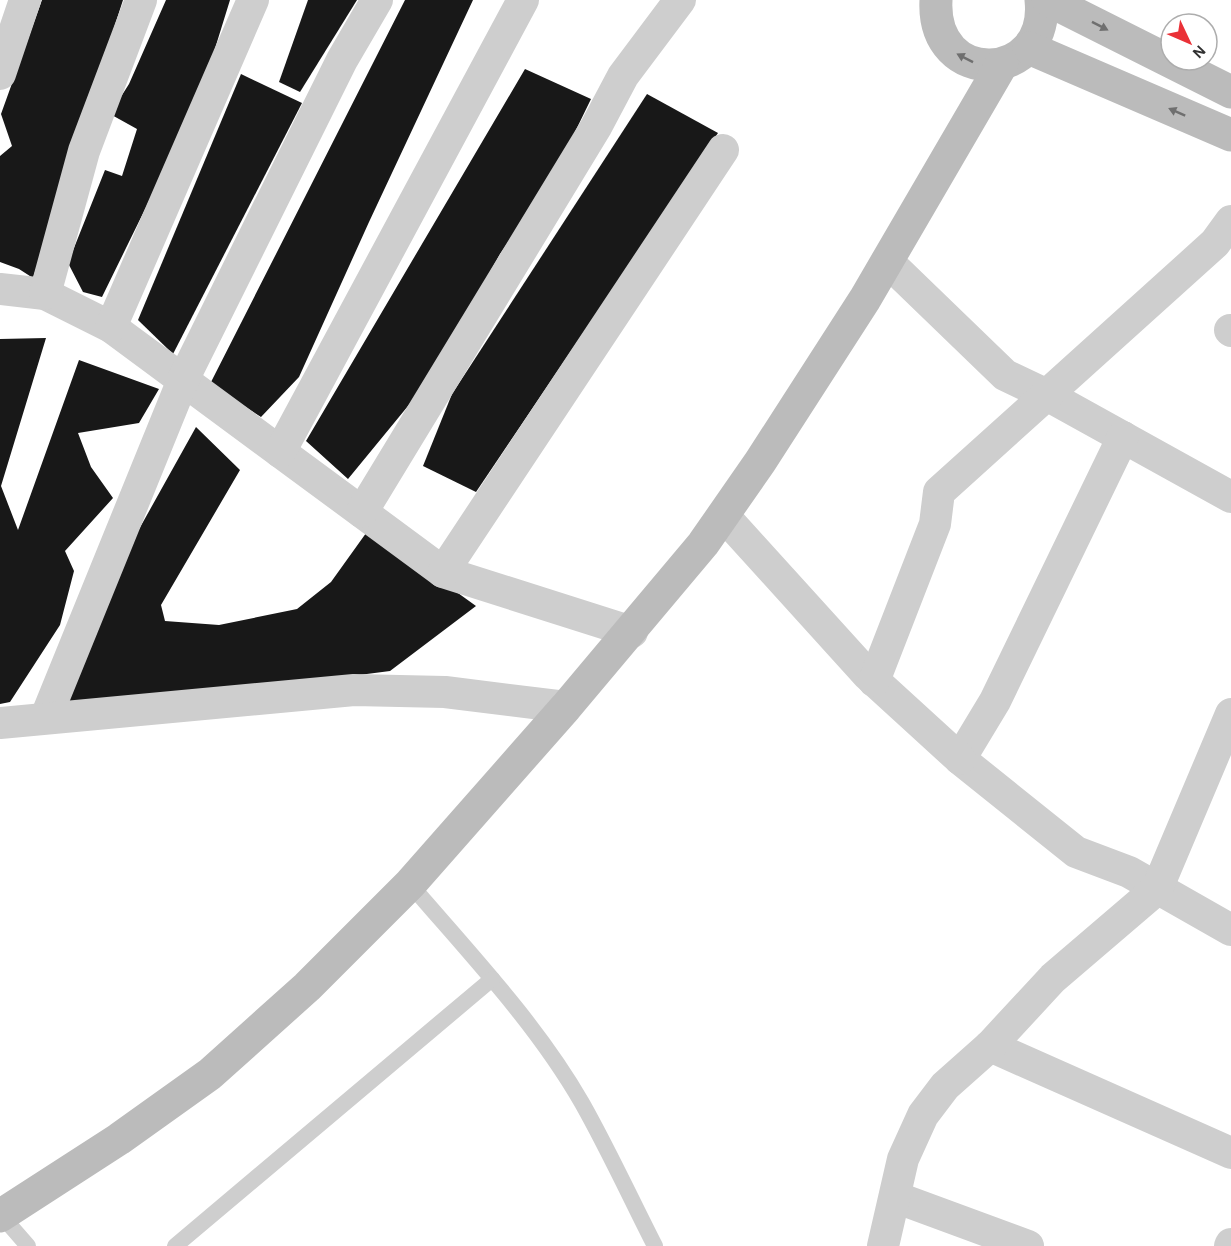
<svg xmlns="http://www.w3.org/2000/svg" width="1231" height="1246" font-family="'Alegreya Sans',sans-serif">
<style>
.building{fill:#181818}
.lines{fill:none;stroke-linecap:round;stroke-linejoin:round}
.lane{stroke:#cecece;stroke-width:16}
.street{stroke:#cecece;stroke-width:32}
.secondary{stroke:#bbb;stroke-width:33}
.oneway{fill:#6f6f6f}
</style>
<rect width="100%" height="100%" fill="#fff"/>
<!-- building -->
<g class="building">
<path d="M42,0H123L33,278L19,269L0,262V156L12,146L1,114Z"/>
<path d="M166,0H230L200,97L102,297L83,292L68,263L105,170L122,176L137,129L110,114L129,84Z"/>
<path d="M308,0H357L300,92L279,82Z"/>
<path d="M405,0H473L369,222L299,377L261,417L210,384Z"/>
<path d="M525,69L591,99L556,171L500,254L431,378L348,479L306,441Z"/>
<path d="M241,74L302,103L173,354L138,320Z"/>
<path d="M647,94L718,133L476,492L423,466L452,394Z"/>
<path d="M46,338L1,486L18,530L79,360L159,389L139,423L78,433L91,467L113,498L65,551L74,571L60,625L10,702L0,704V339Z"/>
<path d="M196,427L240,470L161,605L165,621L219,625L297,609L331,582L369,529L476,606L390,671L274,686L65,706L133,540Z"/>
</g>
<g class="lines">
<!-- lane -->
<g class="lane">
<path d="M410,884C470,954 536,1023 582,1103C608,1149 631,1199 655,1246"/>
<path d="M1,1215L28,1246"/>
<path d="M175,1246L492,979"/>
</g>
<!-- street -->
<g class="street">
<path d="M0,74L25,0"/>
<path d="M887,261L1005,375L1045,394L1231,497"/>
<path d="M0,289L45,294L111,327L443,572L632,632"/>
<path d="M45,294L84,151L141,0"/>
<path d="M111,327L253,0"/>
<path d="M1230,330L1231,331"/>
<path d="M1123,437L995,701L960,759L1076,852L1129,872L1231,930"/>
<path d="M280,452L523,0"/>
<path d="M362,512L596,127L623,76L680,0"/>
<path d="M723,515L868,675L960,759"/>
<path d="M443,572L723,150"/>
<path d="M874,681L935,524L939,492L1215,243L1231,221"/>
<path d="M46,717L183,380L342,60L377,0"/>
<path d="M0,723L354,690L445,692L566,707"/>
<path d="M990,1046L1231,1153"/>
<path d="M895,1197L1028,1246"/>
<path d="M883,1246L903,1159L923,1115L945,1086L990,1046L1053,978L1157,889L1231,714"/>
<path d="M1230,1246L1231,1244"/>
</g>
<!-- secondary -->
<g class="secondary">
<path d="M936,0C931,89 1050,84 1041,0"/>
<path d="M1048,0L1231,92"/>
<path d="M1029,48L1231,135"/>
<path d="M0,1216L119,1139L210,1074L307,987L410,884L566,707L703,544L760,462L865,299L1002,64"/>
</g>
</g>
<!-- one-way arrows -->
<defs><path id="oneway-solid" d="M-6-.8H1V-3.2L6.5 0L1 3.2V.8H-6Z" transform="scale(1.5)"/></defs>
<g class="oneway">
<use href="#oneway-solid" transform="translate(1100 26) rotate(27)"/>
<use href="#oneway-solid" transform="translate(965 58) rotate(-153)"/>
<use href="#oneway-solid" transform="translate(1177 112) rotate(-156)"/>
</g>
<!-- north arrow -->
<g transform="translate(1189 42) rotate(134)"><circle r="28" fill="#ffffff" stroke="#adadad" stroke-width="1.5"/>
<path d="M0-4.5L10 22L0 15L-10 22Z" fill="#ea3137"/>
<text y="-9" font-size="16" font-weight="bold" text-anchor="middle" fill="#313131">N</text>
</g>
</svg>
